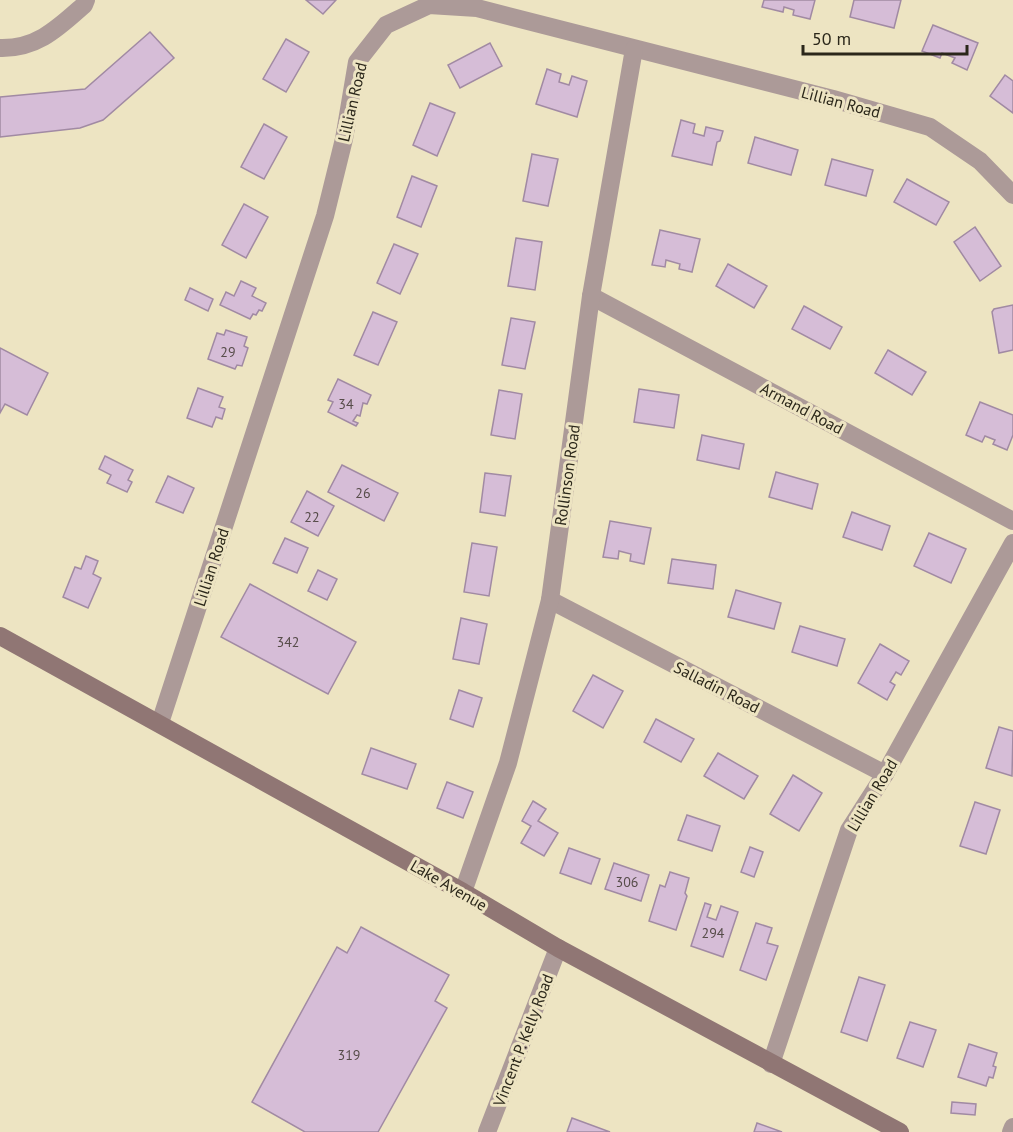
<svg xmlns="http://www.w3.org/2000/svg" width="1013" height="1132" font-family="'PT Sans',sans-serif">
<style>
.building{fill:#d6bdd7;stroke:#a18aa3;stroke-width:1.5}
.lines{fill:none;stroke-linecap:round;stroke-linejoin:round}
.street{stroke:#ac9a98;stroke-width:18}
.secondary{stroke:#907674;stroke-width:18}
.labels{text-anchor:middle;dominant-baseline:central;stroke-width:6;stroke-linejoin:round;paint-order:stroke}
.number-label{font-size:14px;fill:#564c49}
.street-label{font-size:16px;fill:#2b271a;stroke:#ede4c2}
</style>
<rect width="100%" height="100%" fill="#ede4c2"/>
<!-- building -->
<g class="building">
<path d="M306,0H336L323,14Z"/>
<path d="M764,0H815L810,19L793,15L794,10L784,7L783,12L762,7Z"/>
<path d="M854,0H901L894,28L850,17Z"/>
<path d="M933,25L978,43L967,70L952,63L955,58L942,53L940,58L922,51Z"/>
<path d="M150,32L174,58L103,120L80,128L0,137V97L85,89Z"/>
<path d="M286,39L309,52L286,92L263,79Z"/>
<path d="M490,43L502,66L460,88L448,65Z"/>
<path d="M547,69L561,74L559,82L569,85L572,76L587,81L577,117L536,104Z"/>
<path d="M1005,75L1013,81V113L990,96Z"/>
<path d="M430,103L455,113L437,156L413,145Z"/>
<path d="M681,120L695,124L693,133L704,136L706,127L723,131L720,141L717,142L712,165L672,156Z"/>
<path d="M264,124L287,137L264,179L241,167Z"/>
<path d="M755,137L798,150L791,175L748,163Z"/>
<path d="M532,154L558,159L548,206L523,201Z"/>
<path d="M832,159L873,170L866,196L825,185Z"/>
<path d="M412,176L437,186L421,227L397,217Z"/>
<path d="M907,179L949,202L936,225L894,202Z"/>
<path d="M244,204L268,217L246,258L222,245Z"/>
<path d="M975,227L1001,266L980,281L954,242Z"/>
<path d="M660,230L700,239L692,272L679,269L680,264L666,260L665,267L652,265Z"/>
<path d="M516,238L542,242L535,290L508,286Z"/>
<path d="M394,244L418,254L400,294L377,283Z"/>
<path d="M728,264L767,286L754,308L716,286Z"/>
<path d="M241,281L256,288L252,296L266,303L262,311L259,310L256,315L253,314L250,319L220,305L226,292L234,296Z"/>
<path d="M190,288L213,299L208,311L185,300Z"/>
<path d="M1013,305V350L999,353L992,312L994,309Z"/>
<path d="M804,306L842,327L830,349L792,329Z"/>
<path d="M373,312L397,322L378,365L354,355Z"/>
<path d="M511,318L535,322L525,369L502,365Z"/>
<path d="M226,330L247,337L244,346L248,348L242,366L237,365L235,369L208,359L217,333L224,335Z"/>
<path d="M0,348L48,373L27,415L5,404L0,413Z"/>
<path d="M888,350L926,372L912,395L875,373Z"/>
<path d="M338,379L371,395L367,404L363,403L360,416L357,415L353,421L358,423L356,426L328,412L333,402L328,400Z"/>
<path d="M198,388L223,397L219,407L225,409L222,419L216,417L212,427L187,418Z"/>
<path d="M639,389L679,395L674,428L634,422Z"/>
<path d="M499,390L522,394L515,439L491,435Z"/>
<path d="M980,402L1013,415V435L1007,450L993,444L995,440L985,436L982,442L966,435Z"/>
<path d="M702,435L744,444L739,469L697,460Z"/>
<path d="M105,456L133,470L128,480L132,482L127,492L107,483L111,475L99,469Z"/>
<path d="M342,465L398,493L384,521L328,492Z"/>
<path d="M776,472L818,484L812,509L769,497Z"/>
<path d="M485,473L511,476L505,516L480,512Z"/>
<path d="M168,476L194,488L183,513L156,502Z"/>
<path d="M307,491L334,506L318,536L291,522Z"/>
<path d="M852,512L890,526L882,550L843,537Z"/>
<path d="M610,521L651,528L644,564L630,561L631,554L619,551L618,559L603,557Z"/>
<path d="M929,533L966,549L951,583L914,566Z"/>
<path d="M285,538L308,548L297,573L273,563Z"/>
<path d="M472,543L497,547L489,596L464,592Z"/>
<path d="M86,556L98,561L93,574L101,578L88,608L63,597L75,567L81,569Z"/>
<path d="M672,559L716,565L713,589L668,583Z"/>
<path d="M318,570L337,579L327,600L308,591Z"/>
<path d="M250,584L356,642L328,694L221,637Z"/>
<path d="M736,590L781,603L774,629L728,617Z"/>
<path d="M461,618L487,624L479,664L453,659Z"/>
<path d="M800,626L845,639L837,666L792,652Z"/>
<path d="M880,644L909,661L901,675L896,672L890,682L895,685L887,700L858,683Z"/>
<path d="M593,675L623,691L603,728L573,711Z"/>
<path d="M459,690L482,698L473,727L450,719Z"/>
<path d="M656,719L694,739L681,762L644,742Z"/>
<path d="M999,727L1013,731L1012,776L986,768Z"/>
<path d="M371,748L416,764L407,789L362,774Z"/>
<path d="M718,753L758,776L744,799L704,776Z"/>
<path d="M793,775L822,793L799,831L770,814Z"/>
<path d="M447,782L473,792L463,818L437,808Z"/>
<path d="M533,801L546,809L538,821L558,833L544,856L521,843L531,826L522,821Z"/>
<path d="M975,802L1000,810L986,854L960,846Z"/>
<path d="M687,815L720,826L712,851L678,840Z"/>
<path d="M750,847L763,852L754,877L741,872Z"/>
<path d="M569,848L600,859L591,884L560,873Z"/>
<path d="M614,863L649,875L641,901L605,889Z"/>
<path d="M670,872L689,878L685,893L687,896L676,930L649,921L660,885L665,887Z"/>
<path d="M705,903L711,905L707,917L716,920L721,906L738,912L723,957L691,946Z"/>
<path d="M756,923L772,928L767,943L778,946L766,980L740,970Z"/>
<path d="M361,927L449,975L435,1001L447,1008L378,1132H305L252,1102L337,947L347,953Z"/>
<path d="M859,977L885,985L867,1041L841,1032Z"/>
<path d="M910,1022L936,1030L923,1067L897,1058Z"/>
<path d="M969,1044L997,1053L993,1066L996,1067L993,1078L989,1077L986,1086L958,1077Z"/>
<path d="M952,1102L976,1104L975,1115L951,1113Z"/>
<path d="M572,1118L610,1132H567Z"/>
<path d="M757,1123L782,1132H754Z"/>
</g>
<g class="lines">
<!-- street -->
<g class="street">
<path d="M0,48C37,49 58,28 84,5L86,0"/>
<path d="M591,296L1013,521"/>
<path d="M550,600L885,774"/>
<path d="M160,723L325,216L344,139L357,62L386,25L429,5L477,8L833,99L930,127L980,161L1013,195"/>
<path d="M463,892L508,763L550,600L591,296L634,49"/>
<path d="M771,1064L849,830L885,774L1013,543"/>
<path d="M487,1132L558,948"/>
<path d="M1011,1132L1013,1127"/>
</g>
<!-- secondary -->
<path class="secondary" d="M0,636L463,892L558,948L900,1132"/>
</g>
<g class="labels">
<!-- number labels -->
<g class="number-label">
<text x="228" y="352">29</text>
<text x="346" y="404">34</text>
<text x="363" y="493">26</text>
<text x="312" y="517">22</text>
<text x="288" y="642">342</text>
<text x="627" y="882">306</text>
<text x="713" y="933">294</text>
<text x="349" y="1055">319</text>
</g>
<!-- street labels -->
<g class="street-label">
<text transform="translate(352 102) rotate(-77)">Lillian Road</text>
<text transform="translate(841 102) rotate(15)">Lillian Road</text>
<text transform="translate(802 408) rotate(28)">Armand Road</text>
<text transform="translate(567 475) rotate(-82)">Rollinson Road</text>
<text transform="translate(211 567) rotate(-72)">Lillian Road</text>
<text transform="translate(717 687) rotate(27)">Salladin Road</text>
<text transform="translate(872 795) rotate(-59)">Lillian Road</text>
<text transform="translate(449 885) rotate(30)">Lake Avenue</text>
<text transform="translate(523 1040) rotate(-69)">Vincent P. Kelly Road</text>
</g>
</g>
<!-- scale -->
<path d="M803 45v9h164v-9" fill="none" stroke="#2b271a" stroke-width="3"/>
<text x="812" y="45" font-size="18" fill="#2b271a" stroke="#ede4c2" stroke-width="4.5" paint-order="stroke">50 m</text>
</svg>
